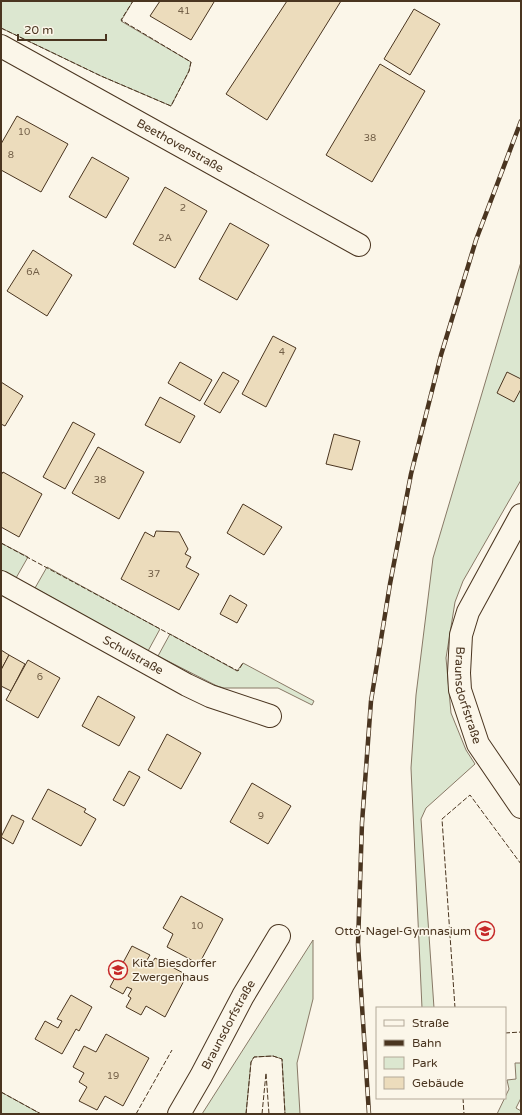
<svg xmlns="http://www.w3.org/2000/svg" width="522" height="1115" font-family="'Varela Round',sans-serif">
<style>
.green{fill:#dce7d0;stroke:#887966}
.building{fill:#ecdcbc;stroke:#4a3520}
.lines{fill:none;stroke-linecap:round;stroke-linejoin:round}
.minor-casing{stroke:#4a3520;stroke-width:24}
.minor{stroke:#fbf6e9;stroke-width:22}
.rail-casing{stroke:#4a3520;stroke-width:4.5}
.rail{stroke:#fbf6e9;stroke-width:3;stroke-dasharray:9;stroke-linecap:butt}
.fence{stroke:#4a3520;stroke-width:1;stroke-dasharray:5 2;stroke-linecap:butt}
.labels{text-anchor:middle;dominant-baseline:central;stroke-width:3;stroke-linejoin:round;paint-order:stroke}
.number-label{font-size:10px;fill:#725f47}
.street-label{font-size:12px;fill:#4a3520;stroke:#fbf6e9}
.poi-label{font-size:12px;fill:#4a3520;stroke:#fbf6e9;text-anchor:end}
</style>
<rect width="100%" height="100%" fill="#fbf6e9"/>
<!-- green -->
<g class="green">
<path d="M1,1H133L121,21L191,62L189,71L171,106L101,76L1,28Z"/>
<path d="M521,262V480L463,581L455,602L446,658L451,713L466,750L475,764L426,808L421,819L434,1008H422L411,768L416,695L433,558Z"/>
<path d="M1,543L28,557L16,578L1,570Z"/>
<path d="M47,567L160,629L148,651L35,588Z"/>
<path d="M170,634L237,671L243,663L314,701L312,705L278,688H224L217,686L158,656Z"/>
<path d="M313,940V999L297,1063L300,1114H285L282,1059L273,1056L254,1057L251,1062L246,1114H202Z"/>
<path d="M515,1063H521V1098L516,1108L521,1111V1114H497L509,1089L507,1080L516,1079Z"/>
<path d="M1,1092L41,1114H1Z"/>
</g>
<!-- building -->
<g class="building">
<path d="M160,1H213L214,2L191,40L150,16Z"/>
<path d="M287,1H341L267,120L226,94Z"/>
<path d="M414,9L440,24L410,75L384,59Z"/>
<path d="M380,64L425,91L372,182L326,155Z"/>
<path d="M17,116L68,144L41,192L1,170V144Z"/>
<path d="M92,157L129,178L106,218L69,197Z"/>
<path d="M165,187L207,211L175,268L133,244Z"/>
<path d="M230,223L269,245L237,300L199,279Z"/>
<path d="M33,250L72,275L47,316L7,291Z"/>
<path d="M273,336L296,348L266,407L242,394Z"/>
<path d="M180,362L212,380L200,401L168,383Z"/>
<path d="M223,372L239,381L220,413L204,404Z"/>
<path d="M507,372L521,379V389L514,402L497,393Z"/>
<path d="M1,382L23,396L5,426L1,424Z"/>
<path d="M160,397L195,416L180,443L145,425Z"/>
<path d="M73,422L95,434L65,489L43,477Z"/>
<path d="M334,434L360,441L352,470L326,464Z"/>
<path d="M98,447L144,472L119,519L72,493Z"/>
<path d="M3,472L42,494L19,537L1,527V475Z"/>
<path d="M243,504L282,527L264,555L227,533Z"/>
<path d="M156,531L179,532L188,549L185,554L191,557L186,567L199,574L179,610L121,579L145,532L154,537Z"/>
<path d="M230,595L247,605L237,623L220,614Z"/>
<path d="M1,650L9,655L1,670Z"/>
<path d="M9,655L25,664L11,691L1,686V670Z"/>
<path d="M28,660L60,678L38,718L6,700Z"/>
<path d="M98,696L135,717L119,746L82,726Z"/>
<path d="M167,734L201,753L181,789L148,770Z"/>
<path d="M129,771L140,777L124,806L113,800Z"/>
<path d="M252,783L291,806L268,844L230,822Z"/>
<path d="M48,789L86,809L84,812L96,819L81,846L32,819Z"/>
<path d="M12,815L24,821L13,844L1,837Z"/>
<path d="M181,896L223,919L199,964L167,947L173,934L163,928Z"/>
<path d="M132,946L150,955L147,960L152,963L155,958L187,975L165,1017L146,1006L141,1015L126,1007L131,998L128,996L132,989L127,987L123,994L110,987Z"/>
<path d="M71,995L92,1007L79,1031L76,1029L62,1054L35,1039L45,1021L58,1028L62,1021L57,1019Z"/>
<path d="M106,1034L149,1058L123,1106L105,1096L97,1110L79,1101L87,1087L79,1082L84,1073L73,1067L84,1046L96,1052Z"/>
</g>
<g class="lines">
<!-- minor casing -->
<g class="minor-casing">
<g id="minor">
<path id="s1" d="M1,46L359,245"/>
<path id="s2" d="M521,515L468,612L461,635L459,673L460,690L478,744L521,807"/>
<path id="s3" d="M1,582L187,685L210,696L270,716"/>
<path id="s4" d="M179,1114L201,1076L243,996L279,936"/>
</g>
</g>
<!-- minor -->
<use href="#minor" class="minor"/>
<!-- rail casing -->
<g class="rail-casing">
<path id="rail" d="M369,1114L358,944L362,823L371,701L390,584L411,474L441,355L476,240L521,121"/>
</g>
<!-- rail -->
<use href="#rail" class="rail"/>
<!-- fence -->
<g class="fence">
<path d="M1,28L101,76L171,106L189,71L191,62L121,20L133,1"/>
<path d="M1,543L238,671L243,663"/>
<path d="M455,1008L442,819L470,795L521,864"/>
<path d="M505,1033L521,1032"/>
<path d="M1,1092L41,1114"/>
<path d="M463,1098L464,1114"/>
<path d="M136,1114L172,1050"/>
<path d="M246,1114L251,1062L254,1057L273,1056L282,1059L285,1114"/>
<path d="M262,1114L266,1073L269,1114"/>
</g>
</g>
<!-- icons -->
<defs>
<g id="school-ring" transform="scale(1)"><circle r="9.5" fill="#fbf6e9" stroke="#c62828" stroke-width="1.5"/><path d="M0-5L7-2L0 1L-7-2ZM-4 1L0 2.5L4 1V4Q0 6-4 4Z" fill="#c62828"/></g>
</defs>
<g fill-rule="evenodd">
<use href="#school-ring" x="485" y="931"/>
<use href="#school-ring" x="118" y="970"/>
</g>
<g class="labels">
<!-- number labels -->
<g class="number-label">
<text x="184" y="11">41</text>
<text x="24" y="132">10</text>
<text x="370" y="138">38</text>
<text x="11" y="155">8</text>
<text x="183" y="208">2</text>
<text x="165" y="238">2A</text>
<text x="33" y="272">6A</text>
<text x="282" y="352">4</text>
<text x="100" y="480">38</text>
<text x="154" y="574">37</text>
<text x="40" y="677">6</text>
<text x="261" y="816">9</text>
<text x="197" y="926">10</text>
<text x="113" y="1076">19</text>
</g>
<!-- street labels -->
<g class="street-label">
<text stroke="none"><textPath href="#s1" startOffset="205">Beethovenstraße</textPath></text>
<text stroke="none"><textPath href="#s3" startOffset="151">Schulstraße</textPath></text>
<text stroke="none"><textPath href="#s2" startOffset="196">Braunsdorfstraße</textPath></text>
<text stroke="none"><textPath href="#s4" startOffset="102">Braunsdorfstraße</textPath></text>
</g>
<!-- poi labels -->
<g class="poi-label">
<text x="471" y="931">Otto-Nagel-Gymnasium</text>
<text x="132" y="963" text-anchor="start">Kita Biesdorfer<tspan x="132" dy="14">Zwergenhaus</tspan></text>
</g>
</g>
<!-- border -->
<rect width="522" height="1115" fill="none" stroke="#4a3520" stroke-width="4"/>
<!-- legend -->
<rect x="376" y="1007" width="130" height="92" fill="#fbf6e9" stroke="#b4a999"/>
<rect x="384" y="1020" width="20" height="6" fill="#fbf6e9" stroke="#b4a999"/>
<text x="412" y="1027" font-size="12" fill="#4a3520">Straße</text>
<rect x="384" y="1040" width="20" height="6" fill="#4a3520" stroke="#b4a999"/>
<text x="412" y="1047" font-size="12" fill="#4a3520">Bahn</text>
<rect x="384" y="1057" width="20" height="12" fill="#dce7d0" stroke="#b4a999"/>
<text x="412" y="1067" font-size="12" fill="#4a3520">Park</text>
<rect x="384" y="1077" width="20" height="12" fill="#ecdcbc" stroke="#b4a999"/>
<text x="412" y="1087" font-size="12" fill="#4a3520">Gebäude</text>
<!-- scale -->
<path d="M18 34v6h88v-6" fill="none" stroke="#4a3520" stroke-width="2"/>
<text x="24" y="34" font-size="12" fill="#4a3520" stroke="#fbf6e9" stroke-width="3" paint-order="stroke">20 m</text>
</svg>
